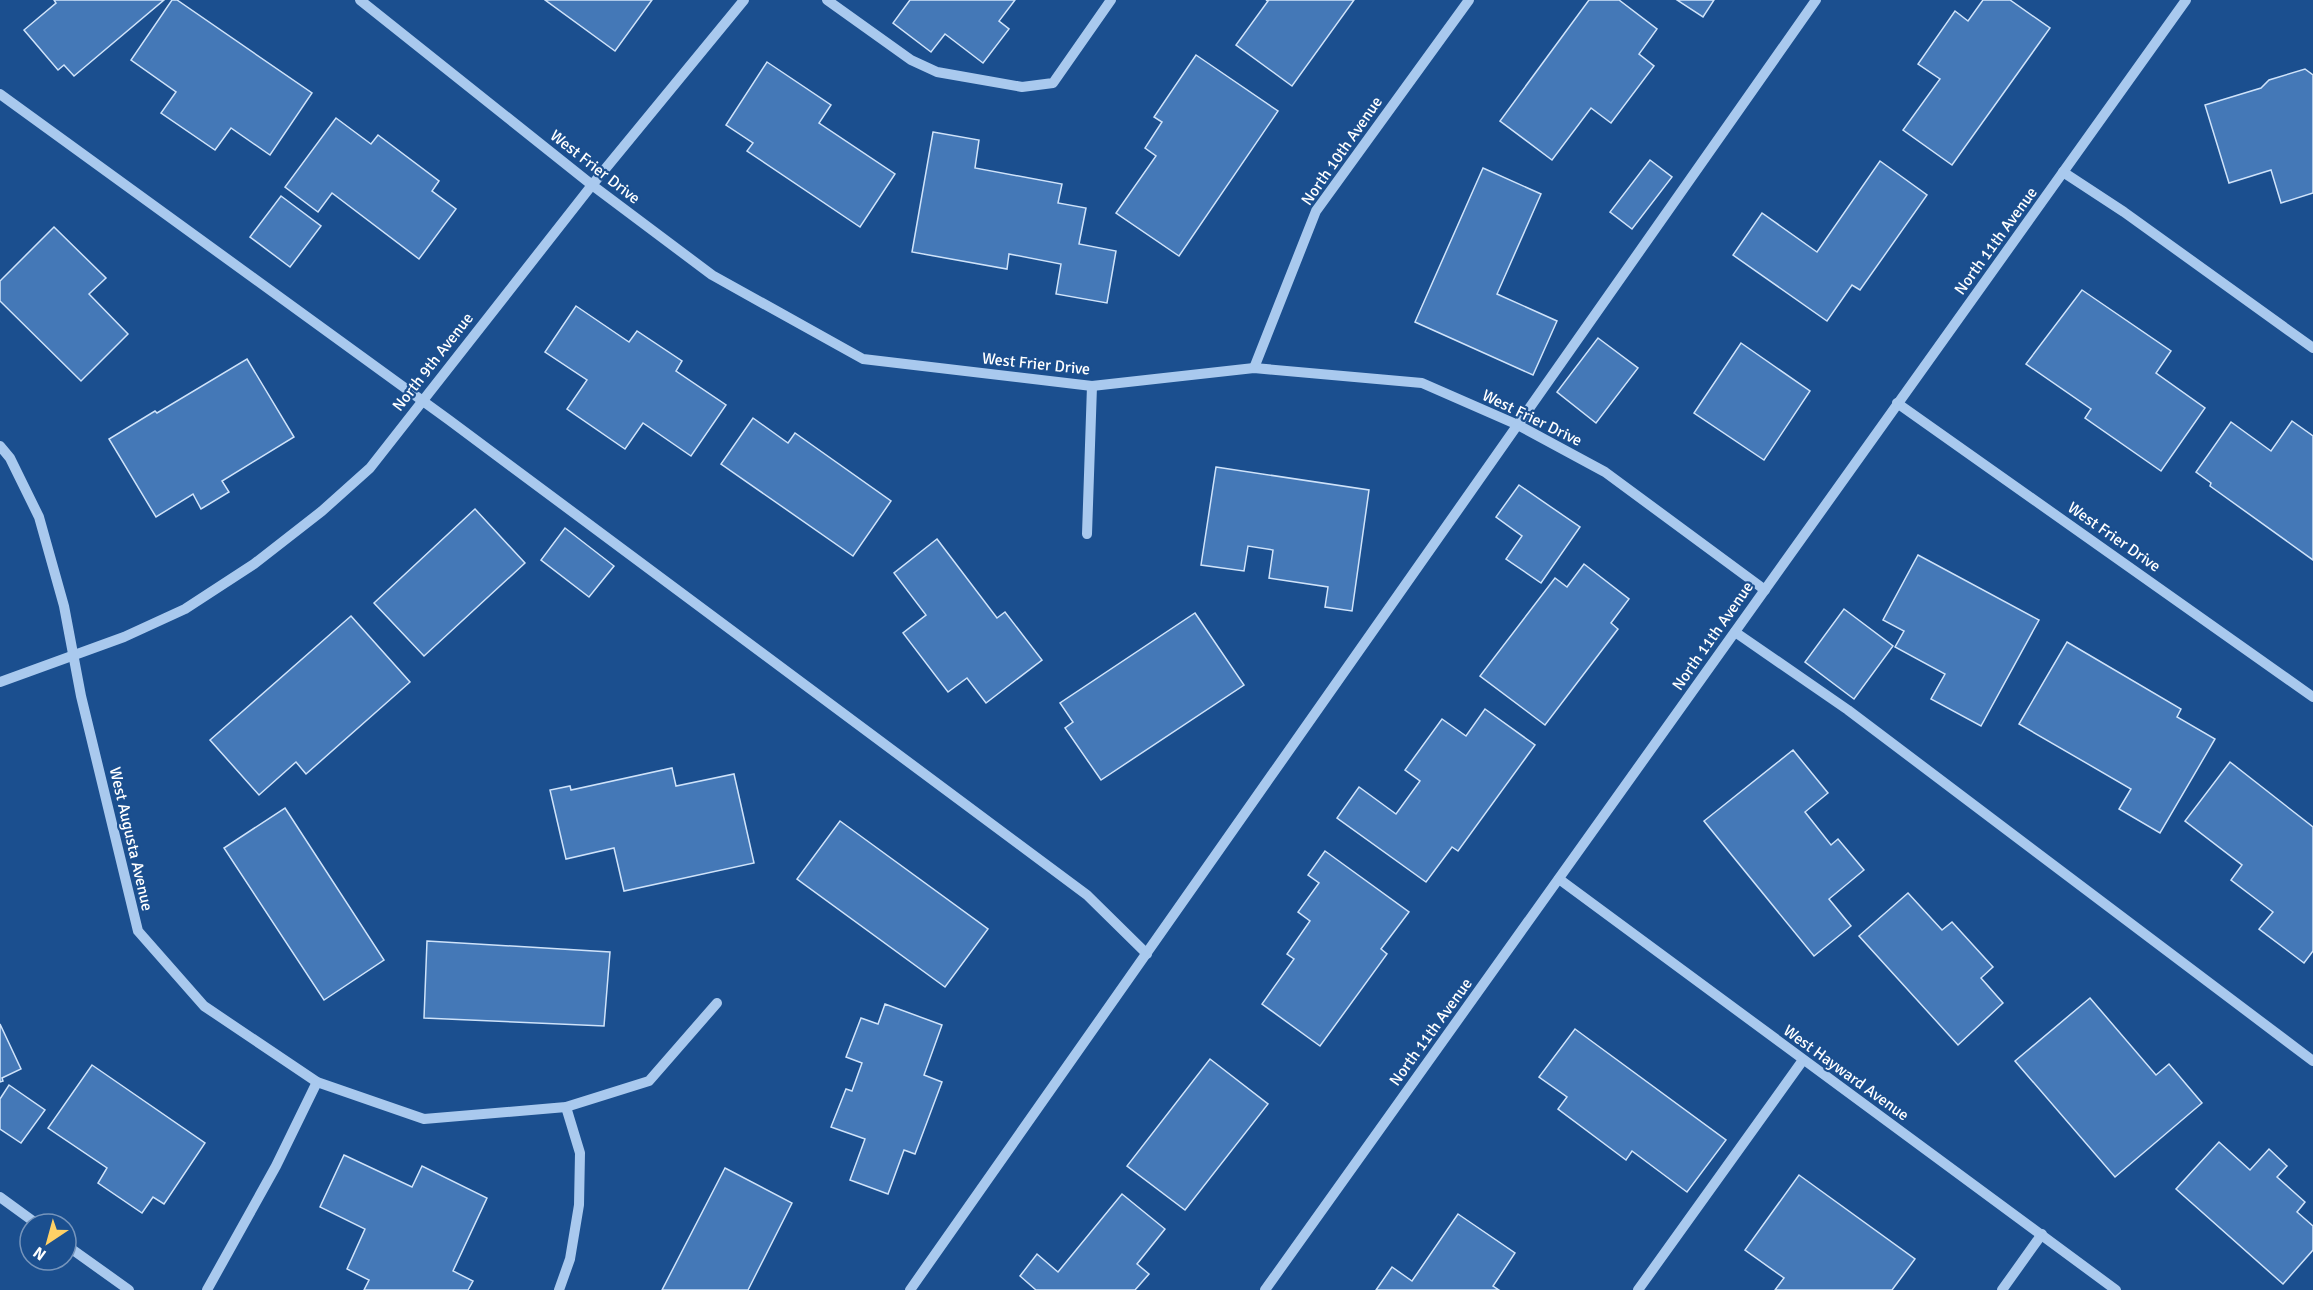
<svg xmlns="http://www.w3.org/2000/svg" width="2313" height="1290" font-family="Signika,sans-serif">
<style>
.building{fill:#4478b7;stroke:#cfe3fa;stroke-width:1.5}
.lines{fill:none;stroke-linecap:round;stroke-linejoin:round}
.minor{stroke:#a9c9ee;stroke-width:10}
.labels{text-anchor:middle;dominant-baseline:central;stroke-width:4.5;stroke-linejoin:round;paint-order:stroke}
.street-label{font-size:16px;fill:#fff;stroke:#1b4f8f}
</style>
<rect width="100%" height="100%" fill="#1b4f8f"/>
<!-- building -->
<g class="building">
<path d="M54,0H164L74,76L64,65L58,70L24,30L56,3Z"/>
<path d="M172,0H177L312,93L270,155L231,128L215,150L161,113L176,92L131,60Z"/>
<path d="M545,0H652L615,51Z"/>
<path d="M910,0H1015L999,21L1009,29L983,63L945,34L931,52L893,23Z"/>
<path d="M1266,0H1354L1292,86L1236,45L1268,1Z"/>
<path d="M1589,0H1619L1657,29L1639,54L1654,66L1611,123L1591,108L1552,160L1500,121Z"/>
<path d="M1677,0H1714L1703,17Z"/>
<path d="M1983,0H2010L2050,28L1952,165L1903,130L1940,79L1918,64L1955,11L1968,21Z"/>
<path d="M1196,55L1278,111L1179,256L1116,213L1156,156L1145,148L1162,122L1154,117Z"/>
<path d="M767,62L831,105L819,123L895,174L860,227L747,151L753,143L726,125Z"/>
<path d="M2305,69L2313,75V193L2281,203L2271,170L2229,183L2205,105L2261,88L2269,80Z"/>
<path d="M336,118L371,144L378,135L439,181L432,191L456,209L419,259L332,193L318,212L285,187Z"/>
<path d="M933,132L979,140L975,168L1062,184L1058,203L1086,208L1079,244L1116,251L1107,303L1056,294L1061,264L1009,254L1007,269L912,252Z"/>
<path d="M1650,160L1672,177L1632,229L1610,212Z"/>
<path d="M1880,161L1927,195L1860,290L1852,285L1827,321L1733,255L1762,213L1817,252Z"/>
<path d="M1483,168L1541,194L1497,294L1557,321L1533,375L1415,322Z"/>
<path d="M281,196L321,226L290,267L250,237Z"/>
<path d="M54,227L106,278L89,294L128,334L81,381L0,301V281Z"/>
<path d="M2082,290L2171,351L2156,373L2205,408L2161,471L2085,418L2091,409L2026,364Z"/>
<path d="M576,306L629,342L637,331L682,361L676,371L726,405L691,456L643,423L625,449L567,409L587,380L545,352Z"/>
<path d="M1598,338L1638,368L1596,423L1557,392Z"/>
<path d="M1741,343L1810,391L1764,460L1694,413Z"/>
<path d="M247,359L294,437L222,481L229,492L201,509L193,494L156,517L109,439L155,411L157,413Z"/>
<path d="M753,418L788,443L795,433L891,501L853,556L721,464Z"/>
<path d="M2292,421L2313,436V560L2210,486L2211,483L2196,472L2231,422L2271,451Z"/>
<path d="M1216,467L1369,490L1352,611L1325,607L1328,587L1269,578L1273,550L1248,546L1244,571L1201,565Z"/>
<path d="M1519,485L1580,527L1541,583L1506,559L1522,536L1496,517Z"/>
<path d="M475,509L525,563L424,656L374,603Z"/>
<path d="M565,528L614,566L589,597L541,560Z"/>
<path d="M937,539L997,618L1005,612L1042,660L986,703L967,678L948,692L903,633L926,615L894,573Z"/>
<path d="M1918,555L2039,620L1981,726L1931,699L1945,674L1895,647L1904,631L1883,620Z"/>
<path d="M1584,564L1629,599L1611,623L1618,629L1545,725L1480,676L1555,578L1567,587Z"/>
<path d="M1844,609L1893,646L1854,699L1805,662Z"/>
<path d="M1195,613L1244,685L1101,780L1065,728L1073,722L1060,703Z"/>
<path d="M351,616L410,682L306,774L296,762L259,795L210,740Z"/>
<path d="M2067,642L2181,709L2177,717L2215,739L2160,833L2119,809L2131,789L2019,724Z"/>
<path d="M1485,709L1535,745L1458,851L1452,847L1426,882L1337,818L1359,787L1396,814L1420,781L1405,770L1442,719L1466,736Z"/>
<path d="M1793,750L1828,793L1805,812L1831,845L1838,839L1864,870L1829,899L1851,926L1814,956L1704,821Z"/>
<path d="M2230,762L2313,827V951L2304,963L2259,929L2273,912L2231,880L2242,865L2185,821Z"/>
<path d="M672,768L676,786L734,774L754,863L624,891L614,848L566,859L550,790L570,786L571,790Z"/>
<path d="M285,808L384,960L324,1000L224,848Z"/>
<path d="M840,821L988,929L945,987L797,879Z"/>
<path d="M1325,851L1409,912L1381,949L1387,954L1320,1046L1262,1004L1294,959L1287,954L1310,921L1298,912L1319,883L1308,875Z"/>
<path d="M1908,893L1942,930L1952,922L1993,967L1981,978L2003,1003L1958,1045L1859,936Z"/>
<path d="M427,941L610,952L604,1026L424,1018Z"/>
<path d="M2090,998L2156,1075L2169,1064L2202,1103L2115,1177L2015,1061Z"/>
<path d="M885,1004L942,1025L924,1075L942,1082L915,1154L904,1150L888,1194L850,1180L865,1139L831,1127L846,1089L852,1091L862,1063L846,1057L861,1018L878,1024Z"/>
<path d="M0,1024L21,1069L2,1078L3,1081L0,1082Z"/>
<path d="M1575,1029L1726,1140L1687,1192L1632,1151L1626,1160L1558,1109L1567,1097L1539,1077Z"/>
<path d="M1210,1059L1268,1104L1185,1210L1127,1166Z"/>
<path d="M92,1065L205,1143L164,1204L153,1197L142,1213L98,1183L107,1168L48,1128Z"/>
<path d="M9,1085L45,1110L21,1143L0,1129V1099Z"/>
<path d="M2219,1142L2250,1170L2269,1149L2287,1166L2277,1177L2305,1202L2297,1212L2313,1226V1250L2283,1284L2176,1189Z"/>
<path d="M344,1155L412,1187L422,1166L487,1198L453,1271L473,1281L468,1290H364L369,1280L347,1269L365,1229L320,1207Z"/>
<path d="M725,1168L792,1203L748,1290H662Z"/>
<path d="M1799,1175L1915,1259L1892,1290H1775L1784,1278L1745,1250Z"/>
<path d="M1122,1194L1165,1229L1137,1264L1149,1274L1135,1290H1036L1020,1276L1037,1254L1058,1272Z"/>
<path d="M1458,1214L1515,1253L1493,1286L1499,1290H1376L1392,1267L1412,1281Z"/>
</g>
<g class="lines">
<!-- minor -->
<g class="minor">
<path d="M360,0L592,185L712,275L863,359L1092,386L1254,368L1422,383L1518,425L1605,472L1765,590"/>
<path d="M827,0L911,60L937,72L1022,87L1053,83L1111,0"/>
<path d="M0,94L449,420L1087,895L1147,954"/>
<path d="M2063,172L2124,212L2313,348"/>
<path d="M1254,368L1316,211L1469,0"/>
<path d="M1897,403L2313,697"/>
<path d="M0,446L10,458L39,517L64,606L81,696L138,931L204,1006L317,1082L424,1119L566,1107L649,1081L717,1003"/>
<path d="M1087,534L1092,386"/>
<path d="M1735,632L1848,710L2313,1061"/>
<path d="M0,682L124,637L185,609L254,564L322,511L370,468L592,185L744,0"/>
<path d="M1559,879L2116,1290"/>
<path d="M0,1197L37,1224"/>
<path d="M66,1245L129,1290"/>
<path d="M207,1290L276,1166L317,1082"/>
<path d="M559,1290L570,1259L579,1205L580,1153L566,1107"/>
<path d="M910,1290L1816,0"/>
<path d="M1265,1290L2186,0"/>
<path d="M1638,1290L1803,1060"/>
<path d="M2002,1290L2042,1234"/>
</g>
</g>
<g class="labels">
<!-- street labels -->
<g class="street-label">
<text transform="translate(1342 151) rotate(-55)">North 10th Avenue</text>
<text transform="translate(595 167) rotate(38)">West Frier Drive</text>
<text transform="translate(1996 241) rotate(-54)">North 11th Avenue</text>
<text transform="translate(433 362) rotate(-52)">North 9th Avenue</text>
<text transform="translate(1036 364) rotate(6)">West Frier Drive</text>
<text transform="translate(1532 418) rotate(26)">West Frier Drive</text>
<text transform="translate(2114 537) rotate(35)">West Frier Drive</text>
<text transform="translate(1713 636) rotate(-55)">North 11th Avenue</text>
<text transform="translate(131 839) rotate(77)">West Augusta Avenue</text>
<text transform="translate(1431 1032) rotate(-54)">North 11th Avenue</text>
<text transform="translate(1846 1073) rotate(36)">West Hayward Avenue</text>
</g>
</g>
<!-- north arrow -->
<g transform="translate(48 1242) rotate(216)"><circle r="28" fill="#1b4f8f" stroke="#7695bc" stroke-width="1.5"/>
<path d="M0-4.5L10 22L0 15L-10 22Z" fill="#ffd166"/>
<text y="-9" font-size="16" font-weight="bold" text-anchor="middle" fill="#ffffff">N</text>
</g>
</svg>
